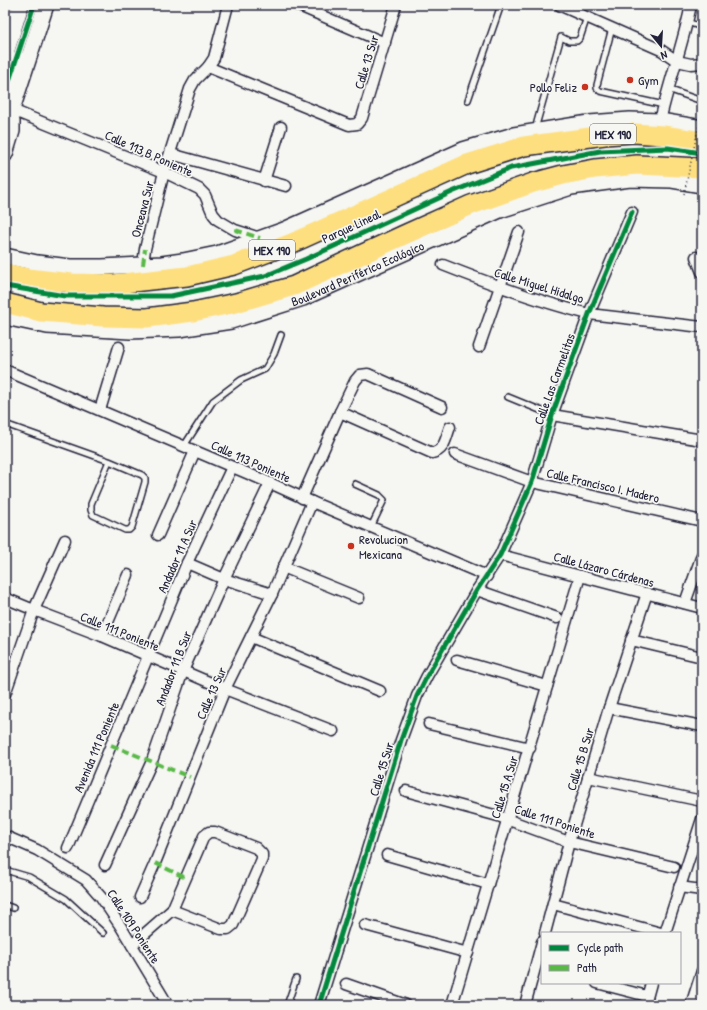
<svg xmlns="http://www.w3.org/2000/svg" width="707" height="1010" font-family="'Patrick Hand',sans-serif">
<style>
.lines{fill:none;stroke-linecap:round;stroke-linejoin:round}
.lane-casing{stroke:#22223b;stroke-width:8}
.street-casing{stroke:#22223b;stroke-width:13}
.secondary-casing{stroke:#22223b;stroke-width:18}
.highway-casing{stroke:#22223b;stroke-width:22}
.lane{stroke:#f6f6f2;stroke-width:5}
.street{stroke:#f6f6f2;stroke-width:10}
.secondary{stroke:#f6f6f2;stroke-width:15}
.highway{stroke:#fedf80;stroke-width:19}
.path-bridge{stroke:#22223b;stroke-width:1.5;stroke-dasharray:1 3;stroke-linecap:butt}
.quiet{stroke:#58b947;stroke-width:4;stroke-dasharray:8 4;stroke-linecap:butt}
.cycleway-casing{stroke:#f6f6f2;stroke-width:8}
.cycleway{stroke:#00873e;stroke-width:5}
.poi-dot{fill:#c8321e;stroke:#f6f6f2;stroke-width:1.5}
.labels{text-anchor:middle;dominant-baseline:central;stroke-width:3.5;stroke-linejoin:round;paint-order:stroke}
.shield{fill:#f6f6f2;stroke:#626272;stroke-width:1}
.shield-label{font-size:12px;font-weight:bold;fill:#22223b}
.street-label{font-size:13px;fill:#22223b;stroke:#f6f6f2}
.poi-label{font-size:13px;fill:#22223b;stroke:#f6f6f2;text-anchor:start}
</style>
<rect width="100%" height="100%" fill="#f6f6f2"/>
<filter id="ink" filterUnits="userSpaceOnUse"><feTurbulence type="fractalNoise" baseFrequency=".025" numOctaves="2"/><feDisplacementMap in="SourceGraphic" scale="8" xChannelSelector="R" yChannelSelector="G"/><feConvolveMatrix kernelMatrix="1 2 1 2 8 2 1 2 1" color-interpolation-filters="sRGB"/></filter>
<g filter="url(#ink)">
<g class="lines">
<!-- lane casing -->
<g class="lane-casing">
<g id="lane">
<path d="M687,22L702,27"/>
<path d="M612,28L597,85V88L600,91L664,105"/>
<path d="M5,82L12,54"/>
<path d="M668,89L696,99L702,100"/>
<path d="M468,100L501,5"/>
<path d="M5,105L22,55"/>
<path d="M536,129L537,122L561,37L569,41H577L580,38L587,17"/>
<path d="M508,397L552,415"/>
<path d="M5,424L109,461L142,475L145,478V482L132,527L129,530H125L93,515L91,510V504L109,461"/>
<path d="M184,446L213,401L241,380L265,369L274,354L281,335"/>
<path d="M355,484L379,495L384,500L371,527"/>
<path d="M5,870L29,877L66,899L103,933"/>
<path d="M5,905L13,908"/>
<path d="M287,1005L296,979"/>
</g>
</g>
<!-- street casing -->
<g class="street-casing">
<g id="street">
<path d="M297,5L385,43"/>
<path d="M559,5L661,50L677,61L691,64L702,63"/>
<path d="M208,67L349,125L357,124L362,118L396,5"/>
<path d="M5,105L12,110L164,172L199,189L205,195L213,214L218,220L235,230L260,238"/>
<path d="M660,121C669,82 683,44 691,5"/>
<path d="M171,154L286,186"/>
<path d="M264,181L281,127"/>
<path d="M696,257L702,272"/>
<path d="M143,265L145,249L164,172L190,89L195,80L208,67L214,58L228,5"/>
<path d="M443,265C491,284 539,302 589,314L702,327"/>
<path d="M479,347L519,232"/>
<path d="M5,370L270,483L312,502L487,576"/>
<path d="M100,410L119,347"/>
<path d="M340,412L432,453C445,451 446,437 450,427"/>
<path d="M552,415L702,440"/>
<path d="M455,454L532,482L702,521"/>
<path d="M302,498L340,412L355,381L360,375L368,374L442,407"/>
<path d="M158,535L195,451"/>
<path d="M500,555L702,608"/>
<path d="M187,563L224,579L272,594"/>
<path d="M283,567L359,598"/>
<path d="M477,590L557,618"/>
<path d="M5,598L34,610L102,636L225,689L333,731"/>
<path d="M685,603L702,555"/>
<path d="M102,636L128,575"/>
<path d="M251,637L380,691"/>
<path d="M631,640L702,657"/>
<path d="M457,660L547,686"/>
<path d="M5,694L34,610L65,540"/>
<path d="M609,708L702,726"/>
<path d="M429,724L530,748"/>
<path d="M588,777L702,801"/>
<path d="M406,791L498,816L569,842L674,867"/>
<path d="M5,836L37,850L86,880L101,897L121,927L168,1005"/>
<path d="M68,848L187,563L232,467"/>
<path d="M387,855L488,884"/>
<path d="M105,865L152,761L183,671L224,579L270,483"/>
<path d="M679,887L702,890"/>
<path d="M140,897L155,863L225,689L272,594L312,502"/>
<path d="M553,904L661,933"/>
<path d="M365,925L468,953"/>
<path d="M545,933L569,842L609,708L647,593"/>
<path d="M665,933L702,819"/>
<path d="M132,945L172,910L204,836L209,832H215L256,848L262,854V859L233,925L228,929H221L172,910"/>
<path d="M597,983L647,996"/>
<path d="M346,984L406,1005"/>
<path d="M319,1005L401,740L417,696L427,676L477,590L500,555L532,482L552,415L589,314L632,212"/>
<path d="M452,1005L580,576"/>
<path d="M525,1005L542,942"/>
<path d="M645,1005L651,983"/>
<path d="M691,1005L702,971"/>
</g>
</g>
<!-- secondary casing -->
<g class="secondary-casing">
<g id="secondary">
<path d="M5,11L13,30"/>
<path d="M5,56L21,5"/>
<path d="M5,131L46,5"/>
<path d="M5,154L12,131V121"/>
<path d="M5,256L37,263L70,267H102L162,264L183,261L217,254L284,230L463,150L514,135L589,123L630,120L660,121L702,128"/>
<path id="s1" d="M5,317L47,326L130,331L179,329L231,321L303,298L500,210L571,187L630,179L672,180L702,185"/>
</g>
</g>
<!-- highway casing -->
<g class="highway-casing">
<g id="highway">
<path d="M5,273L28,278L72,283L114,284L187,276L234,265L292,243L467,164L524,146L605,135L634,133L663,135L702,141"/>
<path d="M5,303L41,312L103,317L147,318L193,312L236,303L294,286L404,235L471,205L533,183L563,175L595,169L637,165L702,168"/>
</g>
</g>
<!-- lane -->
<use href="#lane" class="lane"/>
<!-- street -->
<use href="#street" class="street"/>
<!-- secondary -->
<use href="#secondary" class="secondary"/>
<!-- highway -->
<use href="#highway" class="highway"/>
<!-- path-bridge -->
<path class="path-bridge" d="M684,194L702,111"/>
<!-- quiet -->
<g class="quiet">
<path d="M235,230L260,238"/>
<path d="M143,265L145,249"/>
<path d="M111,745L190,777"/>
<path d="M155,863L186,878"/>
</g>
<!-- cycleway casing -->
<g class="cycleway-casing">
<g id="cycleway">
<path d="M5,93L34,5"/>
<path d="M5,286L65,296H171L265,276L306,259L452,192L511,168L600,151L668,148L702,153"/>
<path d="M319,1005L401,740L417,696L427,676L477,590L500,555L532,482L552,415L589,314L632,212"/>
</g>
</g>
<!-- cycleway -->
<use href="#cycleway" class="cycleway"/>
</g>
</g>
<!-- markers -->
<g class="poi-dot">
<circle cx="630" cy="80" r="4"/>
<circle cx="585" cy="87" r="4"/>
<circle cx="351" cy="546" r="4"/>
</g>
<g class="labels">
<!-- shield labels -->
<g class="shield">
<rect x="590" y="124" width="46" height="20" rx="3"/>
<rect x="249" y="240" width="46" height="20" rx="3"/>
</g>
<g class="shield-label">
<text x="613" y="134">MEX 190</text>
<text x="272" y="250">MEX 190</text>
</g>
<!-- street labels -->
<g class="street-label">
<text transform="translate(366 62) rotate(-73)">Calle 13 Sur</text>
<text transform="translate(149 153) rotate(24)">Calle 113 B Poniente</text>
<text transform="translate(142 209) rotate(-76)">Onceava Sur</text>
<text transform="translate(351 226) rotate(-25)">Parque Lineal</text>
<text stroke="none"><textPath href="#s1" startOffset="363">Boulevard Periférico Ecológico</textPath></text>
<text transform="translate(539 285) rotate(17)">Calle Miguel Hidalgo</text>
<text transform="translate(554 379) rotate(-70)">Calle Las Carmelitas</text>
<text transform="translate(251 461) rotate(24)">Calle 113 Poniente</text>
<text transform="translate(603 485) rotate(13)">Calle Francisco I. Madero</text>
<text transform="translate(177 556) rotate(-66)">Andador 11 A Sur</text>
<text transform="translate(604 569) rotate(15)">Calle Lázaro Cárdenas</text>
<text transform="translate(120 631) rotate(22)">Calle 111 Poniente</text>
<text transform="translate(173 668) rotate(-69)">Andador 11 B Sur</text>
<text transform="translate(211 693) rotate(-66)">Calle 13 Sur</text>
<text transform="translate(96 747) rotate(-67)">Avenida 111 Poniente</text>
<text transform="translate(580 759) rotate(-73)">Calle 15 B Sur</text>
<text transform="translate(381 769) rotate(-73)">Calle 15 Sur</text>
<text transform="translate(504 787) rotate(-73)">Calle 15 A Sur</text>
<text transform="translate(555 821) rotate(18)">Calle 111 Poniente</text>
<text transform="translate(134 926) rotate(57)">Calle 109 Poniente</text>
</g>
<!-- poi labels -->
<g class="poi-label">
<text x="638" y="80">Gym</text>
<text x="577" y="87" text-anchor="end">Pollo Feliz</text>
<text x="359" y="539">Revolucion<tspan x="359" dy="15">Mexicana</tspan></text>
</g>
</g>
<!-- margin -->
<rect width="707" height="1010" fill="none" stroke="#f6f6f2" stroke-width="20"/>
<rect x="10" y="10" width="687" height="990" fill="none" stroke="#22223b" stroke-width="1.5" filter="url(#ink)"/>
<!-- legend -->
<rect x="541" y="932" width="140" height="52" fill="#f6f6f2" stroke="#a1a1a9"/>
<rect x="549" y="945" width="20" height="6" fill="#00873e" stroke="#a1a1a9"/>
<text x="577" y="952" font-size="12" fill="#22223b">Cycle path</text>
<rect x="549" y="965" width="20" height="6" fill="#58b947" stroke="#a1a1a9"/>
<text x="577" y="972" font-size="12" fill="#22223b">Path</text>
<!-- north arrow -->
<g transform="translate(661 46) rotate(162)" stroke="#f6f6f2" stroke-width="3" paint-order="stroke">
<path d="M0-3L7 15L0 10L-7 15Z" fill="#22223b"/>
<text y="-6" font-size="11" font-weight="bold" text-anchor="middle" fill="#22223b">N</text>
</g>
</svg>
